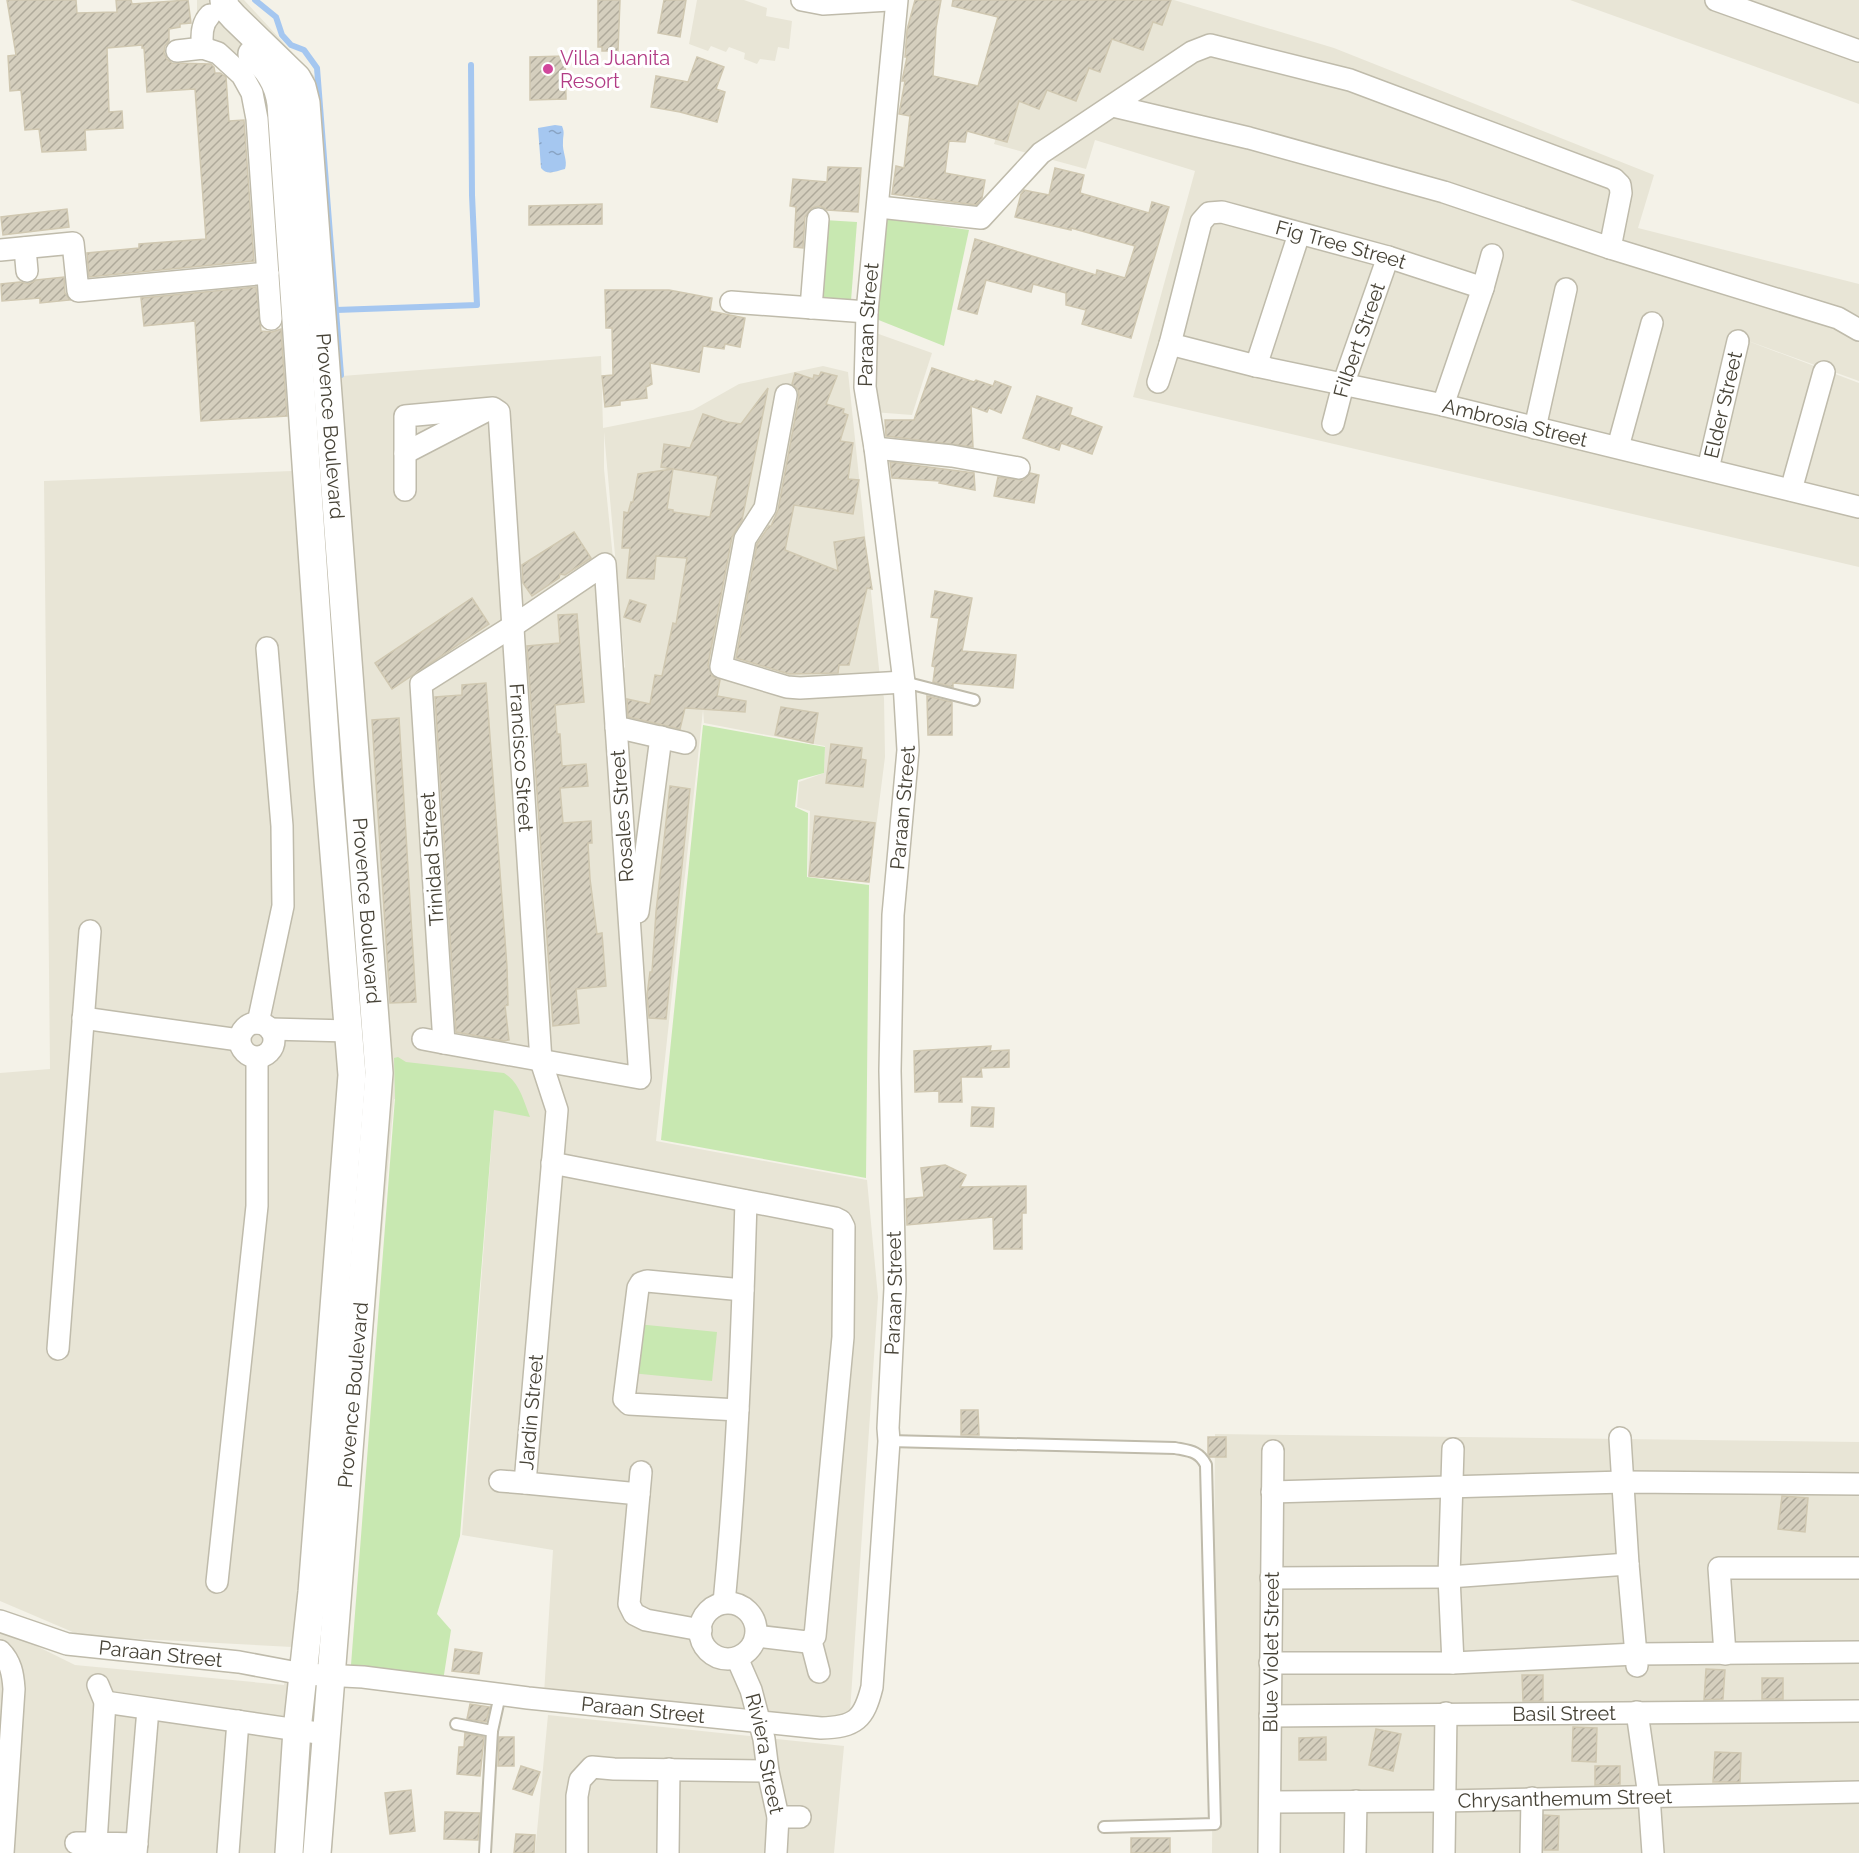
<svg xmlns="http://www.w3.org/2000/svg" width="1859" height="1853" font-family="Raleway,sans-serif">
<style>
.residential{fill:#e8e5d6;fill-rule:evenodd}
.grass{fill:#c8e8b1}
.water{fill:url(#water-ripples)}
.lines{fill:none;stroke-linecap:round;stroke-linejoin:round}
.stream{stroke:#a5c7f0;stroke-width:6}
.building{fill:url(#building-hatch);stroke:#d0c8b1;stroke-width:1.5}
.service-casing{stroke:#bfbbab;stroke-width:14}
.minor-casing{stroke:#bfbbab;stroke-width:24}
.tertiary-casing{stroke:#bfbbab;stroke-width:30}
.service{stroke:#fff;stroke-width:10}
.minor{stroke:#fff;stroke-width:21}
.tertiary{stroke:#fff;stroke-width:27}
.hotel-dot{fill:#d1479c;stroke:#fff;stroke-width:2}
.labels{text-anchor:middle;dominant-baseline:central;stroke-width:6;stroke-linejoin:round;paint-order:stroke}
.hotel-label{font-size:20px;fill:#b23c85;stroke:#fff;text-anchor:start}
.street-label{font-size:20px;fill:#474337;stroke:#fff}
</style>
<defs>
<pattern id="water-ripples" width="26" height="14" patternUnits="userSpaceOnUse" patternTransform="scale(1.5)"><rect width="26" height="14" fill="#a5c7f0"/><path d="M2 4q2-2 4 0t4 0M15 11q2-2 4 0t4 0" fill="none" stroke="#88a3c3"/></pattern>
<pattern id="building-hatch" width="6" height="6" patternUnits="userSpaceOnUse" patternTransform="scale(1.5)"><rect width="6" height="6" fill="#d5cfbe"/><path d="M-1 1l2-2M0 6l6-6M5 7l2-2" fill="none" stroke="#afaa9b"/></pattern>
</defs>
<rect width="100%" height="100%" fill="#f4f2e8"/>
<!-- residential -->
<g class="residential">
<path d="M197,0H244L316,78L342,376L601,356L603,428L693,410L739,384L823,366L848,372L880,678L884,698L885,757L869,883L808,876L810,811L797,807L799,782L824,773L825,746L704,723L703,709L658,701L703,710L656,1141L867,1180L878,1297L850,1712L833,1727L544,1694L553,1550L462,1535L494,1111L394,1099L344,1661L332,1853H0V1628L75,1665L284,1685L292,1647L82,1636L0,1601V1073L50,1069L44,481L292,471L265,98L251,71L209,34L197,19ZM604,432L625,667L624,668L604,469Z"/>
<path d="M697,0H744L767,8L766,16L792,21L789,49L778,47L775,61L760,59L757,64L744,59L745,53L729,47L726,52L711,46L708,51L689,44Z"/>
<path d="M1042,0H1174L1334,48L1654,175L1638,228L1859,284V381L1740,338L1859,383V567L1133,397L1195,171L1095,140L1086,169L994,144Z"/>
<path d="M1570,0H1859V104Z"/>
<path d="M873,332L932,353L912,415L873,412Z"/>
<path d="M1215,1434L1859,1442V1853H1212Z"/>
<path d="M548,1715L844,1746L834,1853H535Z"/>
</g>
<!-- grass -->
<g class="grass">
<path d="M878,217L969,230L944,346L866,315Z"/>
<path d="M824,220L857,222L851,301L817,298Z"/>
<path d="M703,725L825,747L824,773L798,780L795,807L808,813L807,877L869,885L866,1178L661,1140Z"/>
<path d="M398,1057L406,1062L504,1073C520,1083 523,1100 530,1117L494,1110L460,1536L437,1614L451,1630L443,1681L351,1665L395,1098L394,1058Z"/>
<path d="M637,1324L717,1332L712,1381L631,1373Z"/>
</g>
<!-- water -->
<path class="water" d="M555,125L562,126C565,133 563,135 563,142C562,152 568,160 565,169C556,171 547,176 541,168L538,128Z"/>
<g class="lines">
<!-- stream -->
<g class="stream">
<path d="M255,0L276,17L282,35L291,45L304,50L317,68L341,375"/>
<path d="M336,310L477,305L472,195L471,65"/>
</g>
</g>
<!-- building -->
<g class="building">
<path d="M7,0H76L77,13L117,12L116,0H131L132,4L188,0L191,23L180,24V27L169,29V41L165,46L164,53L167,59L172,63L211,64L214,67L215,73H220L226,77L229,121L244,120L254,261L89,277L87,253L139,248V244L206,239L195,89L147,92L144,48H142V45L107,48L109,112L122,111L123,128L85,130L86,150L42,152L39,129L25,130L21,90L10,91L8,56L16,55Z"/>
<path d="M598,0H620L618,51H602V47H598Z"/>
<path d="M664,0H686L680,37L658,33Z"/>
<path d="M915,0H941L936,28L933,76L978,86L998,17L952,6L953,0H1171L1162,25L1153,22L1143,50L1112,39L1100,72L1089,68L1076,101L1047,90L1039,109L1019,101L1007,142L967,131L965,142L949,141L945,173L985,180L982,198L976,205L892,194L896,166L904,168L910,116L899,114L905,81H902L907,57H905L907,30Z"/>
<path d="M565,56L566,99L530,100V57Z"/>
<path d="M697,57L724,67L716,89L725,92L717,122L680,112L651,107L656,76L688,82Z"/>
<path d="M828,167L861,168L858,212L827,210L820,206L812,208L805,217L803,248L794,247L796,207L790,206L793,179L827,182Z"/>
<path d="M1055,168L1084,175L1080,193L1149,213L1152,202L1169,207L1131,338L1082,324L1086,310L1066,305V293L1033,284L1031,292L986,280L977,314L958,309L975,239L1096,275L1097,270L1125,278L1135,246L1071,228V230L1015,217L1021,194L1024,190L1049,195Z"/>
<path d="M602,204V224L529,225V206Z"/>
<path d="M67,209L69,227L3,235L1,217Z"/>
<path d="M64,277L65,293L70,300L40,303V298L2,301L1,284L20,282L29,284L36,280Z"/>
<path d="M256,287L261,331L272,332L281,329L287,416L201,421L195,321L144,326L141,298Z"/>
<path d="M605,290H669L712,298L710,311L745,318L740,347L725,344L724,349L703,346L699,372L650,363L652,384L646,387L647,398L620,401V405L605,407L602,376L613,375L612,328H606Z"/>
<path d="M932,368L974,382L976,380L993,386L995,381L1011,387L1001,413L989,408L987,412L971,406L973,447L886,436L885,420H914Z"/>
<path d="M821,372L837,376L826,404L844,409L843,413L848,415L840,441L853,443L848,479L859,480L853,514L794,505L785,550L838,571L834,542L864,537L872,589L867,588L849,665H839L838,673L789,674L736,658L757,544L769,526H771L778,510L799,397L798,390L792,384L795,373L813,379L814,375L819,376Z"/>
<path d="M768,388L742,520L732,537L708,665L712,676L720,680L717,696L746,701L745,712L685,708L680,729L628,717L627,699L650,704L655,675L662,676L673,623L676,624L687,558L656,556L654,579L627,578L630,548H622L624,512L628,513L631,502H633L638,474L673,469L667,509L673,510V512L710,517L718,476L661,467L664,444L690,448L703,414L727,422L741,424Z"/>
<path d="M1037,396L1072,408L1070,415L1102,427L1092,454L1061,443L1059,450L1023,438Z"/>
<path d="M890,462L974,473L975,490L939,483L940,481L892,478Z"/>
<path d="M1030,473L1039,475L1034,503L994,496L998,477L1023,480Z"/>
<path d="M574,532L591,558L565,575L560,574L559,578L532,596L523,583L522,565Z"/>
<path d="M935,591L972,598L962,651L1016,655L1013,688L953,683V687L933,682L935,667L932,666L939,618L931,617Z"/>
<path d="M472,598L489,624L392,689L375,663Z"/>
<path d="M630,600L646,605L640,622L624,617Z"/>
<path d="M577,614L584,702L555,705L557,734H560L562,766L586,764L588,786L560,788L563,823L591,821L592,843H588L590,879L597,934L602,933L606,986L576,989L579,1023L553,1026L527,646L560,643L558,615Z"/>
<path d="M486,683L507,967L508,1005L505,1006L509,1040L504,1041L456,1032L435,697L462,695V685Z"/>
<path d="M927,696L952,702V735H928Z"/>
<path d="M781,707L818,713L813,743L775,735Z"/>
<path d="M399,718L416,1002L390,1003L372,720Z"/>
<path d="M831,744L862,748L861,759L866,760L863,787L826,783Z"/>
<path d="M670,786L690,789L666,1019L649,1018L647,995L650,972H652L656,912Z"/>
<path d="M815,816L875,823L869,882L809,876Z"/>
<path d="M991,1046L990,1051L1009,1050V1067L981,1068L982,1077H961L962,1102H939V1091L915,1092L914,1051Z"/>
<path d="M972,1107L994,1108L993,1127L971,1126Z"/>
<path d="M945,1165L966,1175L960,1187L1026,1186V1213H1022V1249H994L993,1217L907,1225L906,1199L924,1197L921,1168Z"/>
<path d="M961,1410H978L979,1435H961Z"/>
<path d="M1208,1437H1226V1457H1210L1208,1454Z"/>
<path d="M1782,1496L1808,1498L1805,1532L1778,1529Z"/>
<path d="M455,1649L482,1653L479,1674L452,1671Z"/>
<path d="M1706,1669L1725,1670L1723,1699L1704,1700Z"/>
<path d="M1522,1675H1543V1701H1523Z"/>
<rect x="1762" y="1678" width="21" height="21"/>
<path d="M470,1704L490,1707L486,1722L467,1719Z"/>
<path d="M1573,1727L1597,1728L1596,1762L1572,1761Z"/>
<path d="M1376,1729L1401,1734L1393,1771L1369,1765Z"/>
<path d="M465,1733L484,1737L480,1776L457,1774L459,1747H464Z"/>
<path d="M499,1737H514V1766H498Z"/>
<path d="M1326,1737V1760H1299V1738Z"/>
<path d="M1715,1752L1741,1753L1740,1782H1713Z"/>
<path d="M521,1766L540,1772L532,1795L513,1789Z"/>
<path d="M1595,1766H1620V1784L1595,1785Z"/>
<path d="M411,1790L415,1831L390,1834L385,1793Z"/>
<path d="M445,1812L480,1813L478,1840L444,1839Z"/>
<path d="M1544,1815L1559,1816L1558,1850H1544Z"/>
<path d="M516,1834L535,1835L534,1853H514Z"/>
<rect x="1131" y="1838" width="39" height="15"/>
</g>
<g class="lines">
<!-- service casing -->
<g class="service-casing">
<g id="service">
<path d="M904,682L974,700"/>
<path d="M889,1441L1175,1448C1190,1451 1199,1451 1206,1465L1215,1824L1104,1827"/>
<path d="M456,1724L492,1731"/>
<path d="M485,1853L492,1731L500,1695"/>
</g>
</g>
<!-- minor casing -->
<g class="minor-casing">
<g id="minor">
<path d="M802,0L823,4L889,0"/>
<path d="M1716,0L1859,51"/>
<path d="M203,48C201,36 201,24 210,15"/>
<path d="M177,51L203,48L218,53L242,75L252,93L257,119L271,319"/>
<path d="M1113,106L1249,138L1444,192L1610,248L1838,318L1859,330"/>
<path d="M879,207L981,218L1041,153L1192,52L1210,45L1350,80L1614,179L1620,185L1621,193L1610,248"/>
<path d="M25,248L27,271"/>
<path d="M0,250L73,243L78,291L268,273"/>
<path d="M731,302L867,312"/>
<path d="M811,308L818,219"/>
<path id="s1" d="M1170,344L1256,366L1443,405L1859,507"/>
<path d="M1256,366L1299,234"/>
<path id="s2" d="M1158,382L1170,344L1201,222L1209,213L1222,212L1388,257L1483,288"/>
<path d="M786,395L765,508L745,539L721,667L787,687L800,688L904,682"/>
<path d="M1443,405L1483,288L1492,255"/>
<path id="s3" d="M1333,424L1343,385L1388,257"/>
<path d="M1535,428L1566,289"/>
<path d="M1618,447L1652,323"/>
<path d="M875,448L952,456L1019,468"/>
<path d="M405,453L484,412"/>
<path id="s4" d="M1708,469L1738,341"/>
<path id="s5" d="M405,490V416L493,408L499,412L541,1061L557,1110L525,1483L639,1494L629,1604L634,1614L646,1620L701,1630"/>
<path d="M1791,490L1824,372"/>
<path d="M605,564L640,1078L444,1043L421,684L513,626Z"/>
<path d="M616,727L685,743"/>
<path d="M638,912L661,737"/>
<path d="M83,1018L239,1040"/>
<circle cx="257" cy="1040" r="17"/>
<path d="M258,1023L283,906L282,826L267,648"/>
<path d="M270,1029L349,1031"/>
<path d="M423,1039L444,1043"/>
<path d="M552,1163L835,1218L841,1221L844,1227L843,1337L815,1636L807,1642L756,1636"/>
<path d="M58,1349L90,931"/>
<path d="M738,1410L629,1404L624,1399L638,1288L641,1283L647,1281L743,1290"/>
<path d="M1620,1438L1628,1564L1637,1666"/>
<path d="M500,1481L525,1483"/>
<path d="M1272,1492L1624,1482L1859,1484"/>
<path d="M639,1494L641,1472"/>
<path d="M1271,1578L1449,1577L1628,1564"/>
<path d="M217,1582L257,1206V1058"/>
<path d="M724,1603C737,1470 742,1335 746,1201"/>
<circle cx="728" cy="1631" r="28"/>
<path id="s6" d="M0,1621L67,1644L239,1662L303,1674L363,1677L528,1698L821,1728C856,1727 864,1719 872,1687L889,1441L888,1428L895,1288L890,1071L893,915L908,750L904,682L875,448L865,387L867,312L897,0"/>
<path d="M811,1641L819,1672"/>
<path d="M0,1651C11,1662 13,1674 14,1689L3,1853"/>
<path d="M1725,1654L1719,1568H1859"/>
<path id="s7" d="M737,1658L751,1690L764,1739L768,1771L778,1817L776,1853"/>
<path d="M1270,1663H1453L1636,1654L1859,1652"/>
<path d="M1453,1663L1449,1577L1453,1449"/>
<path d="M98,1685L105,1702L96,1843L137,1844"/>
<path d="M105,1702L325,1734"/>
<path d="M1637,1712L1649,1796L1653,1853"/>
<path id="s8" d="M1270,1716L1859,1711"/>
<path id="s9" d="M1271,1802L1444,1801L1859,1792"/>
<path d="M778,1817H800"/>
<path d="M76,1843H96"/>
<path d="M136,1853L148,1709"/>
<path d="M228,1853L238,1721"/>
<path d="M577,1853V1796L580,1780L592,1767L614,1769L768,1771"/>
<path d="M668,1853L669,1769"/>
<path id="s10" d="M1269,1853L1273,1451"/>
<path d="M1355,1853L1356,1801"/>
<path d="M1444,1853L1446,1713"/>
<path d="M1531,1853L1532,1798"/>
</g>
</g>
<!-- tertiary casing -->
<g class="tertiary-casing">
<g id="tertiary">
<path id="s11" d="M224,0L225,7L234,17L297,78L302,87L306,103L379,1073L317,1853"/>
<path d="M252,54C268,68 278,82 281,104L328,780L352,1075L312,1592L297,1730L289,1853"/>
</g>
</g>
<!-- service -->
<use href="#service" class="service"/>
<!-- minor -->
<use href="#minor" class="minor"/>
<!-- tertiary -->
<use href="#tertiary" class="tertiary"/>
</g>
<!-- markers -->
<circle class="hotel-dot" cx="548" cy="69" r="6"/>
<g class="labels">
<!-- hotel labels -->
<g class="hotel-label">
<text x="560" y="58">Villa Juanita<tspan x="560" dy="23">Resort</tspan></text>
</g>
<!-- street labels -->
<g class="street-label">
<text stroke="none"><textPath href="#s2" startOffset="314">Fig Tree Street</textPath></text>
<text stroke="none"><textPath href="#s6" startOffset="2270">Paraan Street</textPath></text>
<text stroke="none"><textPath href="#s3" startOffset="88">Filbert Street</textPath></text>
<text stroke="none"><textPath href="#s4" startOffset="66">Elder Street</textPath></text>
<text stroke="none"><textPath href="#s1" startOffset="354">Ambrosia Street</textPath></text>
<text stroke="none"><textPath href="#s11" startOffset="459">Provence Boulevard</textPath></text>
<text stroke="none"><textPath href="#s5" startOffset="516">Francisco Street</textPath></text>
<text stroke="none"><textPath href="#s6" startOffset="1784">Paraan Street</textPath></text>
<text transform="translate(622 816) rotate(-94)">Rosales Street</text>
<text transform="translate(432 859) rotate(-94)">Trinidad Street</text>
<text stroke="none"><textPath href="#s11" startOffset="945">Provence Boulevard</textPath></text>
<text stroke="none"><textPath href="#s6" startOffset="1298">Paraan Street</textPath></text>
<text transform="translate(353 1395) rotate(-85)">Provence Boulevard</text>
<text transform="translate(531 1412) rotate(-85)">Jardin Street</text>
<text stroke="none"><textPath href="#s10" startOffset="201">Blue Violet Street</textPath></text>
<text stroke="none"><textPath href="#s6" startOffset="165">Paraan Street</textPath></text>
<text stroke="none"><textPath href="#s6" startOffset="651">Paraan Street</textPath></text>
<text stroke="none"><textPath href="#s8" startOffset="294">Basil Street</textPath></text>
<text stroke="none"><textPath href="#s7" startOffset="100">Riviera Street</textPath></text>
<text stroke="none"><textPath href="#s9" startOffset="294">Chrysanthemum Street</textPath></text>
</g>
</g>
</svg>
